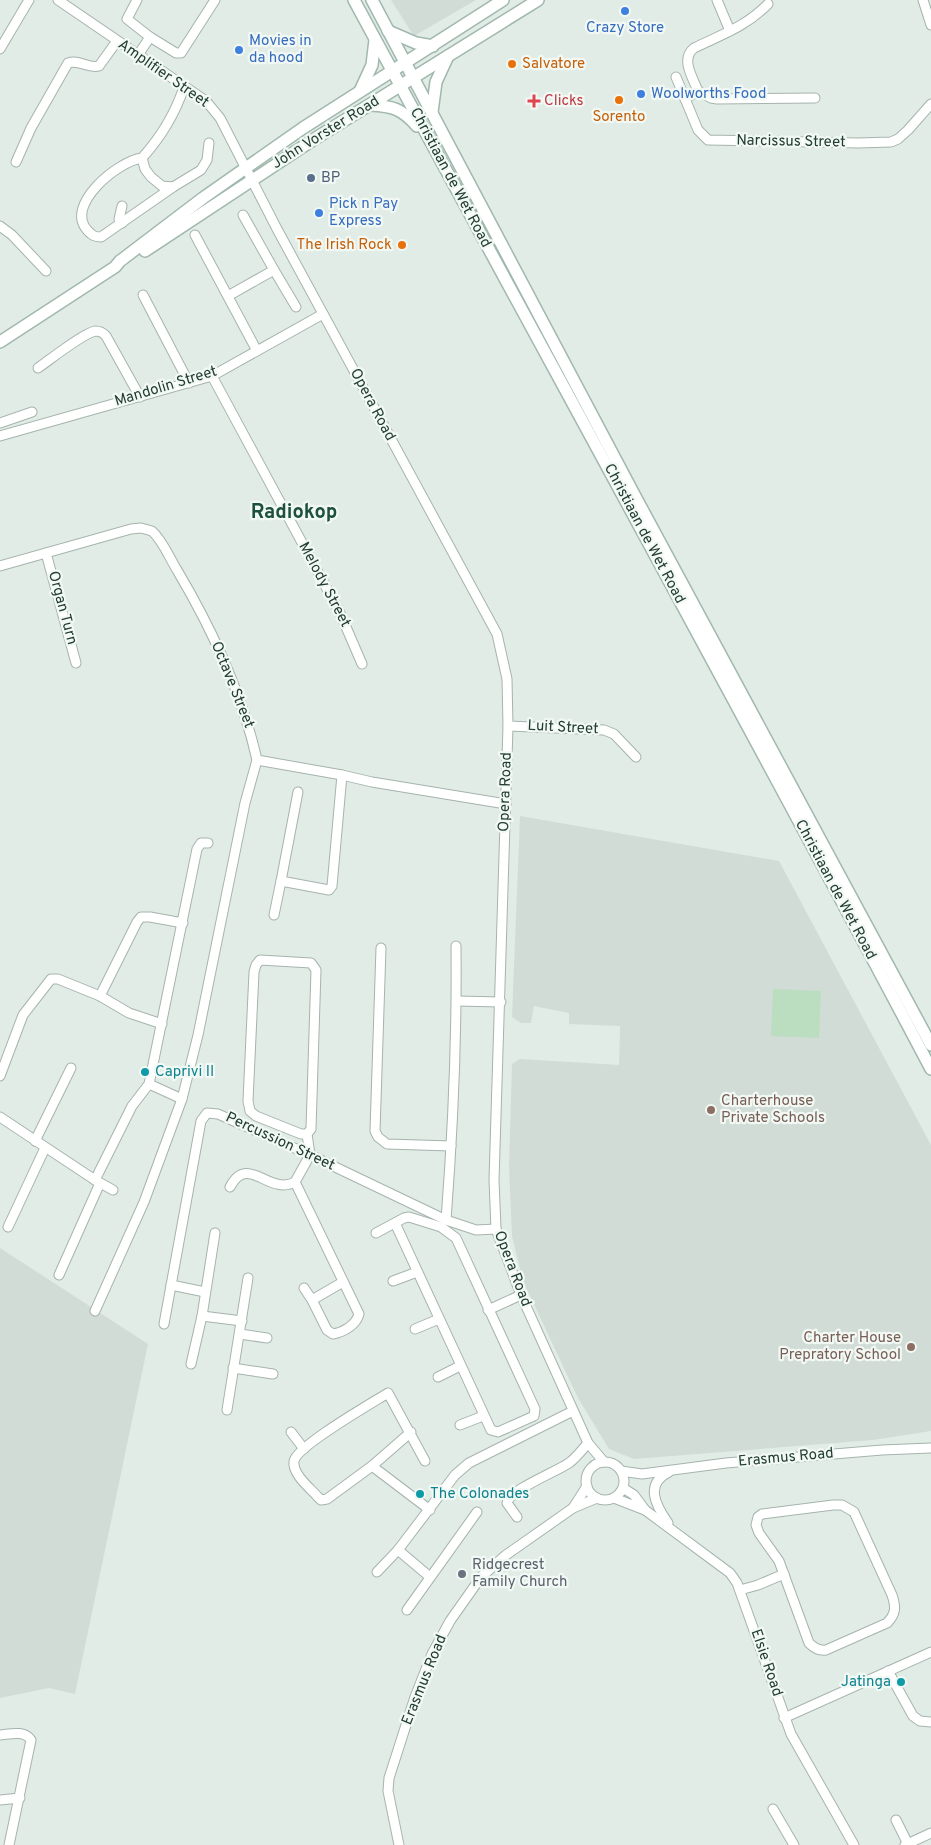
<svg xmlns="http://www.w3.org/2000/svg" width="931" height="1845" font-family="Overpass,sans-serif">
<style>
.built{fill:#d0dcd5}
.green{fill:#badebf}
.lines{fill:none;stroke-linecap:round;stroke-linejoin:round}
.street-casing{stroke:#a5b4ac;stroke-width:11}
.secondary-casing{stroke:#a0b8ad;stroke-width:14}
.street{stroke:#fff;stroke-width:9}
.secondary{stroke:#fff;stroke-width:11}
.shop-dot{fill:#3f7fe0;stroke:#f2f9f5;stroke-width:2}
.food-dot{fill:#e8710a;stroke:#f2f9f5;stroke-width:2}
.health-dot{fill:#e0444e;stroke:#f2f9f5;stroke-width:2}
.service-dot{fill:#5c6f8a;stroke:#f2f9f5;stroke-width:2}
.culture-dot{fill:#0f9aa8;stroke:#f2f9f5;stroke-width:2}
.education-dot{fill:#8d6e63;stroke:#f2f9f5;stroke-width:2}
.worship-dot{fill:#6b7280;stroke:#f2f9f5;stroke-width:2}
.labels{text-anchor:middle;dominant-baseline:central;stroke-width:4.5;stroke-linejoin:round;paint-order:stroke}
.shop-label{font-size:15px;fill:#366cbe;stroke:#f2f9f5;text-anchor:start}
.food-label{font-size:15px;fill:#c56008;stroke:#f2f9f5;text-anchor:start}
.street-label{font-size:15px;fill:#223d32;stroke:#f2f9f5}
.health-label{font-size:15px;fill:#be3a42;stroke:#f2f9f5;text-anchor:start}
.service-label{font-size:15px;fill:#4e5e75;stroke:#f2f9f5;text-anchor:start}
.culture-label{font-size:15px;fill:#0d838f;stroke:#f2f9f5;text-anchor:start}
.education-label{font-size:15px;fill:#785e54;stroke:#f2f9f5;text-anchor:start}
.worship-label{font-size:15px;fill:#5b616d;stroke:#f2f9f5;text-anchor:start}
.district-label{font-size:20px;font-weight:bold;fill:#1d503d;stroke:#f2f9f5}
</style>
<rect width="100%" height="100%" fill="#e2ece6"/>
<!-- built -->
<g class="built">
<path d="M391,0H476L414,36Z"/>
<path d="M520,816L779,861L931,1145V1431L873,1440L634,1459L609,1449L578,1398L523,1281L512,1236L509,1167L512,1064L520,1059L619,1065L620,1026L569,1024V1013L534,1006L531,1023H521L512,1017Z"/>
<path d="M0,1248L148,1344L75,1694L49,1688L0,1698Z"/>
</g>
<!-- green -->
<path class="green" d="M773,989L821,991L819,1038L771,1036Z"/>
<g class="lines">
<!-- street casing -->
<g class="street-casing">
<g id="street">
<path d="M58,0L206,101L220,118L277,229L497,634L507,679L508,726L494,1180L496,1229L521,1295L588,1443L604,1462"/>
<path d="M137,0L127,19L150,37L138,55"/>
<path d="M717,0L730,31"/>
<path d="M923,0L931,25"/>
<path d="M150,37L176,53H181L215,0"/>
<path d="M0,49L29,0"/>
<path d="M676,77L698,130L708,140L858,143L891,142L898,139L908,130L931,104"/>
<path d="M698,91L711,98L717,99L815,98"/>
<path d="M685,99L698,91C693,78 680,59 694,48C723,34 745,27 768,4"/>
<path d="M142,158L145,169L151,177L162,186L173,187L201,170L207,160L209,143"/>
<path d="M16,162L31,128L68,63C79,59 88,69 99,66L117,41"/>
<path d="M173,187L101,237C94,237 92,235 88,231C63,206 118,161 142,158C161,137 175,114 184,87"/>
<path d="M122,223L119,219L122,206"/>
<path d="M0,226L12,235L46,271"/>
<path d="M195,235L257,351"/>
<path d="M274,270L296,307"/>
<path d="M143,295L189,383"/>
<path d="M228,296L274,270L243,215"/>
<path d="M38,368C51,359 82,334 95,331C100,331 102,332 106,336L140,397"/>
<path d="M212,376L340,613L362,664"/>
<path d="M0,423L32,412"/>
<path d="M0,436L212,376L323,314"/>
<path d="M46,553L76,663"/>
<path d="M0,566L131,529L141,528L152,531C163,541 169,557 177,570C212,629 242,693 257,760L342,775L372,782L506,804"/>
<path d="M508,726L604,730L614,734L636,757"/>
<path d="M298,792L281,881L329,890L332,886L342,775"/>
<path d="M274,915L281,881"/>
<path d="M381,948L375,1131L378,1137L387,1144L451,1146"/>
<path d="M260,960L311,963L316,970L311,1129L307,1134H301L256,1116L250,1111L248,1101L254,972L256,965Z"/>
<path d="M100,996L137,922L141,917H150L183,923"/>
<path d="M457,1001L501,1002"/>
<path d="M0,1076L23,1015L51,979H58L100,996L129,1013L162,1024"/>
<path d="M149,1084L182,1099"/>
<path d="M0,1117L95,1180L113,1190"/>
<path d="M35,1141L71,1068"/>
<path d="M95,1180L132,1106L149,1084L197,849L201,843H208"/>
<path d="M295,1182L359,1314C356,1325 344,1332 333,1334L327,1330L312,1300"/>
<path d="M230,1187C248,1153 269,1196 295,1182L310,1155L307,1134"/>
<path d="M446,1220C453,1129 457,1038 456,946"/>
<path d="M8,1227L45,1148"/>
<path d="M376,1233L404,1218L409,1217L441,1227L456,1238L535,1409L534,1416L498,1432L491,1430L395,1223"/>
<path d="M59,1275L100,1183"/>
<path d="M393,1281L417,1272"/>
<path d="M171,1285L205,1292"/>
<path d="M304,1288L312,1300L343,1282"/>
<path d="M488,1310L521,1295"/>
<path d="M95,1311L144,1202L182,1099L198,1035L245,803L257,760"/>
<path d="M202,1316L242,1321"/>
<path d="M164,1324L201,1121L207,1113L218,1114L310,1155L446,1220L476,1230L496,1229"/>
<path d="M415,1329L439,1319"/>
<path d="M240,1334L267,1338"/>
<path d="M191,1364L202,1316L215,1233"/>
<path d="M233,1368L273,1374"/>
<path d="M438,1377L460,1366"/>
<path d="M227,1410L248,1278"/>
<path d="M460,1425L483,1416"/>
<path d="M291,1432L304,1449"/>
<path d="M411,1432L372,1466L327,1499L321,1500L317,1496C310,1488 292,1474 294,1461C297,1446 372,1403 388,1393L425,1461"/>
<circle cx="605" cy="1481" r="19"/>
<path d="M372,1466L430,1510"/>
<path d="M621,1471L642,1474L726,1463L882,1450L931,1448"/>
<path d="M623,1488L634,1495L645,1510"/>
<path d="M614,1498L645,1510L730,1573L737,1583L791,1734L854,1845"/>
<path d="M833,1505H842L854,1512L892,1595C896,1607 896,1614 887,1623L826,1650C819,1651 814,1648 809,1643L779,1561L759,1533L756,1525L758,1517L762,1514Z"/>
<path d="M573,1508L587,1486"/>
<path d="M517,1517L507,1503C509,1490 556,1472 569,1463C576,1458 582,1450 588,1443"/>
<path d="M668,1523C656,1506 644,1484 669,1472"/>
<path d="M398,1550L430,1577"/>
<path d="M377,1572L398,1550L455,1475L469,1463L573,1411"/>
<path d="M740,1590L758,1585L784,1574"/>
<path d="M407,1610L477,1512"/>
<path d="M888,1671L913,1716L920,1721L931,1722"/>
<path d="M784,1718L931,1652"/>
<path d="M0,1735C11,1734 24,1730 31,1740L9,1845"/>
<path d="M0,1800L20,1798"/>
<path d="M773,1809L794,1845"/>
<path d="M896,1820L908,1844"/>
<path d="M399,1845L388,1791L389,1778L415,1697L432,1654L450,1621L481,1577L506,1555L573,1508L597,1498"/>
<path d="M905,1845L931,1833"/>
</g>
</g>
<!-- secondary casing -->
<g class="secondary-casing">
<g id="secondary">
<path d="M354,0C546,356 742,711 931,1069"/>
<path d="M372,0L636,498L931,1045"/>
<path d="M388,31L416,43L433,46"/>
<path d="M360,91L372,65L375,40"/>
<path d="M370,105C393,106 402,109 417,126"/>
<path d="M432,112L436,82L448,56"/>
<path d="M145,251L316,138L538,0"/>
<path d="M0,342L115,267L120,261L203,198L303,128L503,0"/>
</g>
</g>
<!-- street -->
<use href="#street" class="street"/>
<!-- secondary -->
<use href="#secondary" class="secondary"/>
</g>
<!-- markers -->
<g class="shop-dot">
<circle cx="625" cy="11" r="5"/>
<circle cx="239" cy="50" r="5"/>
<circle cx="641" cy="94" r="5"/>
<circle cx="319" cy="213" r="5"/>
</g>
<g class="food-dot">
<circle cx="512" cy="64" r="5"/>
<circle cx="619" cy="100" r="5"/>
<circle cx="402" cy="245" r="5"/>
</g>
<path class="health-dot" d="M531.5 93.5h5v5h5v5h-5v5h-5v-5h-5v-5h5z"/>
<circle class="service-dot" cx="311" cy="178" r="5"/>
<g class="culture-dot">
<circle cx="145" cy="1072" r="5"/>
<circle cx="420" cy="1494" r="5"/>
<circle cx="901" cy="1682" r="5"/>
</g>
<g class="education-dot">
<circle cx="711" cy="1110" r="5"/>
<circle cx="911" cy="1347" r="5"/>
</g>
<circle class="worship-dot" cx="462" cy="1574" r="5"/>
<g class="labels">
<!-- shop labels -->
<g class="shop-label">
<text x="625" y="28" text-anchor="middle">Crazy Store</text>
<text x="249" y="41">Movies in<tspan x="249" dy="17">da hood</tspan></text>
<text x="651" y="94">Woolworths Food</text>
<text x="329" y="204">Pick n Pay<tspan x="329" dy="17">Express</tspan></text>
</g>
<!-- food labels -->
<g class="food-label">
<text x="522" y="64">Salvatore</text>
<text x="619" y="117" text-anchor="middle">Sorento</text>
<text x="392" y="245" text-anchor="end">The Irish Rock</text>
</g>
<!-- street labels -->
<g class="street-label">
<text transform="translate(163 74) rotate(35)">Amplifier Street</text>
<text transform="translate(326 133) rotate(-32)">John Vorster Road</text>
<text transform="translate(791 142) rotate(1)">Narcissus Street</text>
<text transform="translate(450 178) rotate(62)">Christiaan de Wet Road</text>
<text transform="translate(166 387) rotate(-17)">Mandolin Street</text>
<text transform="translate(372 405) rotate(62)">Opera Road</text>
<text transform="translate(644 534) rotate(62)">Christiaan de Wet Road</text>
<text transform="translate(324 585) rotate(62)">Melody Street</text>
<text transform="translate(62 608) rotate(75)">Organ Turn</text>
<text transform="translate(232 685) rotate(68)">Octave Street</text>
<text transform="translate(563 728) rotate(3)">Luit Street</text>
<text transform="translate(506 792) rotate(-88)">Opera Road</text>
<text transform="translate(835 890) rotate(62)">Christiaan de Wet Road</text>
<text transform="translate(280 1142) rotate(25)">Percussion Street</text>
<text transform="translate(512 1269) rotate(69)">Opera Road</text>
<text transform="translate(786 1458) rotate(-5)">Erasmus Road</text>
<text transform="translate(766 1663) rotate(71)">Elsie Road</text>
<text transform="translate(425 1680) rotate(-68)">Erasmus Road</text>
</g>
<!-- health labels -->
<g class="health-label">
<text x="544" y="101">Clicks</text>
</g>
<!-- service labels -->
<g class="service-label">
<text x="321" y="178">BP</text>
</g>
<!-- culture labels -->
<g class="culture-label">
<text x="155" y="1072">Caprivi II</text>
<text x="430" y="1494">The Colonades</text>
<text x="891" y="1682" text-anchor="end">Jatinga</text>
</g>
<!-- education labels -->
<g class="education-label">
<text x="721" y="1101">Charterhouse<tspan x="721" dy="17">Private Schools</tspan></text>
<text x="901" y="1338" text-anchor="end">Charter House<tspan x="901" dy="17">Prepratory School</tspan></text>
</g>
<!-- worship labels -->
<g class="worship-label">
<text x="472" y="1565">Ridgecrest<tspan x="472" dy="17">Family Church</tspan></text>
</g>
<!-- district labels -->
<g class="district-label">
<text x="294" y="513">Radiokop</text>
</g>
</g>
</svg>
